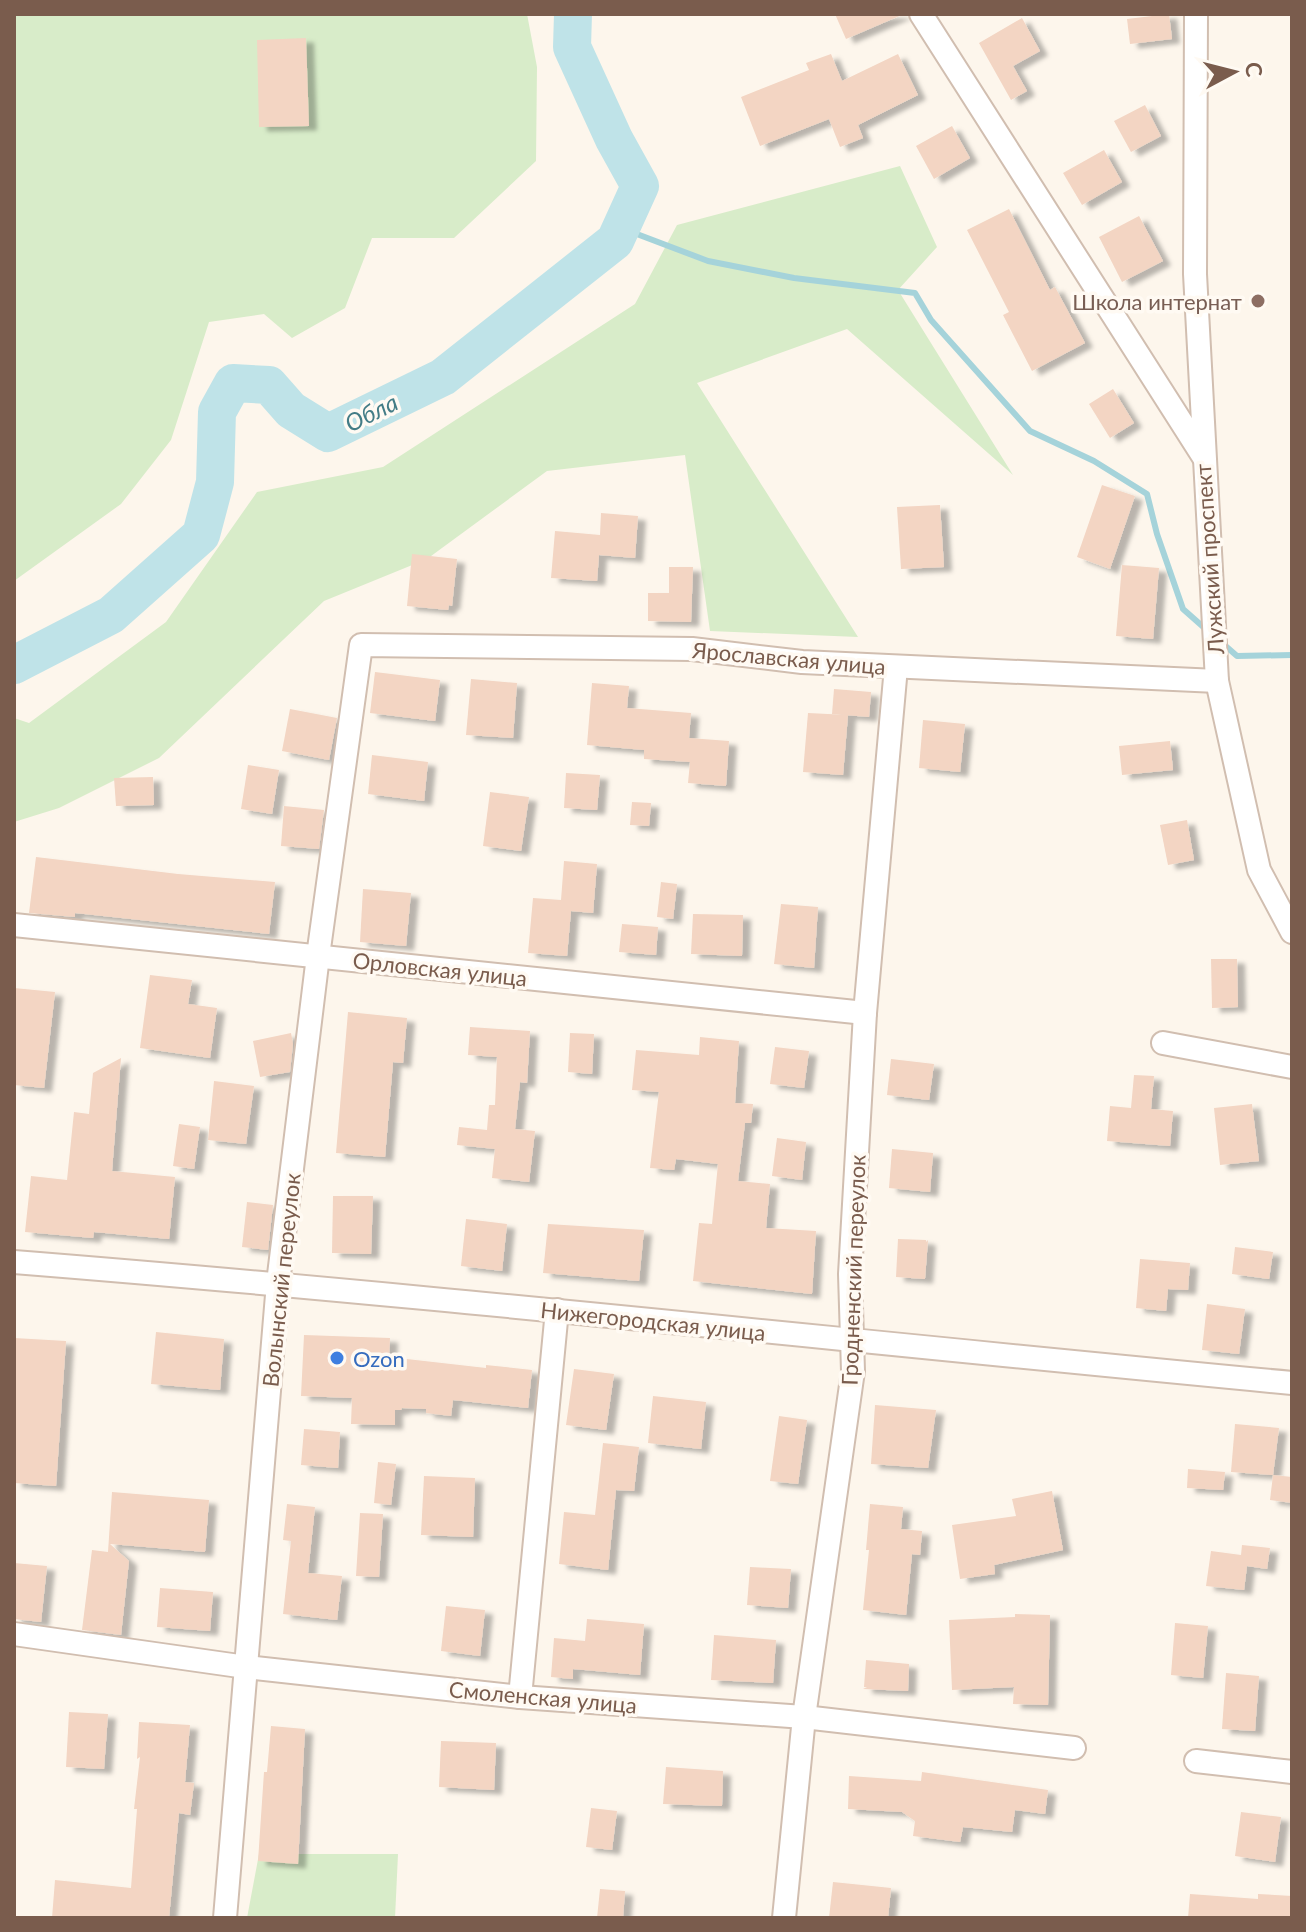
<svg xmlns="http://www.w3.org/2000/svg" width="1306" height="1932" font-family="Lato,sans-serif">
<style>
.green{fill:#d8ecc9}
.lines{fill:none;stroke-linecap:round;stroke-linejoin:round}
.stream{stroke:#a5d3da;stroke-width:6}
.river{stroke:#bfe3e8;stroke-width:38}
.building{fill:#f3d5c3;filter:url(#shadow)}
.minor-casing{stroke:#d1beb0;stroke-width:26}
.minor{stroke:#fff;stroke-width:22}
.education-dot{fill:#8d6e63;stroke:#fffaf3;stroke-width:3}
.shop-dot{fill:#3f7fe0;stroke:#fffaf3;stroke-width:3}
.labels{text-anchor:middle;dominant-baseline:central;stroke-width:7;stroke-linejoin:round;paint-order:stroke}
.education-label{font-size:22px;fill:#785e54;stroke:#fffaf3;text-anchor:end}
.street-label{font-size:22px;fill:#7a5c4d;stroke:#fffaf3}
.shop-label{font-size:22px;fill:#366cbe;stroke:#fffaf3;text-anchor:start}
.water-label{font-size:24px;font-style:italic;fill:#437c86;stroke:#fffaf3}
</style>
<defs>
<filter id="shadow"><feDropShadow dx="8" dy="4.5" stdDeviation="2" flood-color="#0004"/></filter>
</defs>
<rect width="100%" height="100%" fill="#fdf6ec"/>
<!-- green -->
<g class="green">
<path d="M14,14H527L537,67L536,161L454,238H372L345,308L292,338L264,314L209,322L171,440L121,504L14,581Z"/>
<path d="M900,166L937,247L898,290L1013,475L847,329L697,383L858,637L710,631L685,455L547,471L427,559L324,601L159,758L59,808L14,822V718L29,723L166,622L257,492L383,467L635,304L677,225Z"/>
<path d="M259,1854H398L395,1918H247Z"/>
</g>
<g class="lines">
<!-- stream -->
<g class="stream">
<path d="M621,228L708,261L794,278L915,293L931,320L1030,431L1094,461L1147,494L1157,534L1183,609L1209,632"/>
<path d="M1221,642L1237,656L1292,655"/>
</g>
<!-- river -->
<path class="river" d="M14,665L111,615L201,535L215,482L217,412L233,383L269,385L291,410L328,433L443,377L615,241L640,186L614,139L572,47L573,14"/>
</g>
<!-- building -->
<g class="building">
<path d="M835,14H904L846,39Z"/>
<path d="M1169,14L1172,39L1130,44L1127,19Z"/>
<path d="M1022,18L1040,51L1013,66L1027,91L1011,100L979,43Z"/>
<path d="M306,38L309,126L259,127L257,40Z"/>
<path d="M831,54L842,81L898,54L918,95L858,125L863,138L840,147L829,119L760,146L741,97L809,70L806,63Z"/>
<path d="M1145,105L1161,136L1131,152L1114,121Z"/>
<path d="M952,126L970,158L934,179L916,146Z"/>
<path d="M1104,150L1122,182L1082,205L1063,173Z"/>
<path d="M1009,209L1050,290L1055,287L1085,343L1032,371L1003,315L1009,312L967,230Z"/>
<path d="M1139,216L1163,261L1122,282L1099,237Z"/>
<path d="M1113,389L1134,423L1110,438L1089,404Z"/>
<path d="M1102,485L1135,496L1110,569L1077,557Z"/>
<path d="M940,505L944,567L901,569L897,507Z"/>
<path d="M601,513L638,516L635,558L599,555L597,581L551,578L555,531L600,535Z"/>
<path d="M412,554L457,559L452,606L449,605L448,610L407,606Z"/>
<path d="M1122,565L1159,568L1153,639L1116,636Z"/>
<path d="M669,567H693L691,622L648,621V593H669Z"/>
<path d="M375,672L440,680L435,721L370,713Z"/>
<path d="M471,679L517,683L513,738L466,735Z"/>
<path d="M592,683L629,686L627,708L691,713L689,738L729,741L726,786L688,783L690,762L644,759V750L587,745Z"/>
<path d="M834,689L871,692L869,717L832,714Z"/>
<path d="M290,709L337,718L329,760L282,751Z"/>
<path d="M808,713L848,715L843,775L803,772Z"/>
<path d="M923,720L965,724L960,772L919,768Z"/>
<path d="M1170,741L1173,770L1122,775L1119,746Z"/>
<path d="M372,755L428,762L424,801L368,794Z"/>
<path d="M248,765L279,770L272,814L241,809Z"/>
<path d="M566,773L600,775L597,810L564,808Z"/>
<path d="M153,777L154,805L116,806L114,778Z"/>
<path d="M490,792L529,797L521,851L483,846Z"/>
<path d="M632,802L651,803L649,826L630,825Z"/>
<path d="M284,806L324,810L319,849L281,846Z"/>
<path d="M1187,820L1194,860L1168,865L1160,825Z"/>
<path d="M36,857L178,874L275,882L269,934L75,913V917L29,913Z"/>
<path d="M564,861L597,864L593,913L571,911L567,956L528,953L533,898L561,900Z"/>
<path d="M661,882L677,884L673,919L657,917Z"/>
<path d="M363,889L411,893L406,946L360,942Z"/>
<path d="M781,904L818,907L814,968L774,964Z"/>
<path d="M693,914L743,915L742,956L691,954Z"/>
<path d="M622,924L658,927L656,955L619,952Z"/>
<path d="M1211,959H1237L1238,1007L1212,1008Z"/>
<path d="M150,975L192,980L188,1004L217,1008L210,1058L140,1048Z"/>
<path d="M14,988L55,992L44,1088L14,1085Z"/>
<path d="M348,1012L407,1018L403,1063L393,1062L385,1157L336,1153Z"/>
<path d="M470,1027L530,1031L527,1083L520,1082L515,1129L535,1131L529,1182L492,1178L495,1149L457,1145L459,1127L487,1130L489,1105H495L497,1057L468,1055Z"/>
<path d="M291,1033L293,1044L290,1072L260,1077L253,1041Z"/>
<path d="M570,1033L594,1034L592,1074L568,1072Z"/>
<path d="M700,1037L739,1041L735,1103L753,1104L751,1123H745L738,1181L770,1184L766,1228L816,1231L812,1294L693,1281L699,1223L712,1224L718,1164L676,1159L674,1170L650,1168L659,1092L632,1090L636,1050L699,1055Z"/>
<path d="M775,1047L809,1051L804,1088L770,1084Z"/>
<path d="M121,1058L112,1171L175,1177L169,1239L94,1232L93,1238L25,1232L31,1176L67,1180L74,1112L89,1114L93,1073Z"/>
<path d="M891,1059L934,1064L929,1100L887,1095Z"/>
<path d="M1134,1075L1154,1076L1151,1109L1173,1111L1170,1146L1107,1141L1110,1106L1131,1108Z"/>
<path d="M214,1081L254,1086L246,1144L208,1140Z"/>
<path d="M1252,1104L1259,1161L1220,1165L1214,1108Z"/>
<path d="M179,1124L200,1127L194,1169L173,1166Z"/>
<path d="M777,1138L806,1142L802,1180L772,1176Z"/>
<path d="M892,1149L933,1153L930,1192L889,1188Z"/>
<path d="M333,1196H373L371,1254L332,1253Z"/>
<path d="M247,1202L273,1205L268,1250L242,1247Z"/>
<path d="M466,1219L507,1224L502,1271L461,1266Z"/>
<path d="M548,1224L644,1230L639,1281L543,1273Z"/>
<path d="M898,1239L926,1240V1242L928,1240L925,1279L896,1277Z"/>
<path d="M1235,1247L1273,1252L1269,1279L1232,1274Z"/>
<path d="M1140,1259L1190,1263L1188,1290L1168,1289L1166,1311L1136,1308Z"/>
<path d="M1207,1304L1245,1309L1239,1354L1202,1350Z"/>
<path d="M156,1332L224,1339L220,1390L151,1384Z"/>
<path d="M304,1335L390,1338L389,1357L486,1368V1365L532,1370L528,1408L453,1400L451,1416L426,1413V1409L402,1408L401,1410H395V1425L351,1424L352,1398L301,1396Z"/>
<path d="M14,1338L66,1341L56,1486L14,1483Z"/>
<path d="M574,1369L614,1374L606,1430L566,1425Z"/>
<path d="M653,1396L706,1402L701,1449L648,1443Z"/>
<path d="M875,1405L936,1410L928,1468L871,1464Z"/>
<path d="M779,1416L807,1420L798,1484L770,1481Z"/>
<path d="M1235,1424L1279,1428L1273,1475L1231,1472Z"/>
<path d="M304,1429L340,1432L338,1468L301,1465Z"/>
<path d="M603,1443L639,1447L634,1491L616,1490L608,1570L559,1564L564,1512L595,1515Z"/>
<path d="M378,1462L396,1464L391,1505L374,1503Z"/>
<path d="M1188,1469L1225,1472L1223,1490L1187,1488Z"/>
<path d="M1273,1475L1292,1477V1503L1270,1500Z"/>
<path d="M424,1476L475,1478L473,1537L421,1535Z"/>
<path d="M1052,1491L1063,1550L994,1565L995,1574L960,1579L952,1525L1016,1516L1012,1499Z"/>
<path d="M112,1492L209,1500L205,1552L110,1544L129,1561L121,1635L82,1630L92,1550L108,1552Z"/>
<path d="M287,1504L315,1507L308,1573L342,1576L337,1620L283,1614L291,1541L283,1540Z"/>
<path d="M870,1504L903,1507L901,1529L922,1531L920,1555L912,1554L906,1615L863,1610L869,1550H866Z"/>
<path d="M360,1513L383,1514L379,1577L356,1576Z"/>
<path d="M1242,1545L1270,1548L1267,1569L1247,1566L1244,1590L1206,1586L1211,1551L1241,1555Z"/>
<path d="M14,1563L47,1566L41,1622L14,1619Z"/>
<path d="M750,1567L791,1569L788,1608L747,1605Z"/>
<path d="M160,1588L213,1592L210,1631L157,1627Z"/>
<path d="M446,1606L485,1610L480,1656L441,1651Z"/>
<path d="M1015,1614L1050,1615L1048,1705L1013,1704L1014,1687L952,1690L949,1620L1015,1617Z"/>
<path d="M587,1619L644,1624L640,1675L573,1669V1679L551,1677L554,1638L585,1641Z"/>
<path d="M1175,1623L1208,1626L1203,1678L1171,1675Z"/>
<path d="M714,1635L776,1640L773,1683L711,1680Z"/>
<path d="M866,1660L909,1664L908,1691L863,1689L867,1687H864Z"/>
<path d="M1226,1673L1259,1676L1255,1731L1222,1729Z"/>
<path d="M69,1712L108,1714L104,1769L66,1767Z"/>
<path d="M139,1722L190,1725L185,1782L194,1783L190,1815L179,1813L169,1918H52L55,1880L131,1888L137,1809H134L140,1757L137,1759Z"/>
<path d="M271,1726L305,1729L298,1864L258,1861L264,1772H267Z"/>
<path d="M441,1741L496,1743L494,1790L439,1787Z"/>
<path d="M666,1767L723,1771L722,1806L663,1804Z"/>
<path d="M922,1772L1048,1790L1045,1814L1015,1810L1012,1832L963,1827L960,1842L913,1836L915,1821L902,1812L848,1809L849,1776L921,1781Z"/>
<path d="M591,1808L617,1811L612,1850L586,1847Z"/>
<path d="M1241,1812L1281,1817L1275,1862L1235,1856Z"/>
<path d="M833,1882L891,1888L888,1918H829Z"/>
<path d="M600,1889L625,1891L623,1918H597Z"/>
<path d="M1190,1894L1258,1899V1894L1292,1896V1918H1188Z"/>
</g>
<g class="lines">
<!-- minor casing -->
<g class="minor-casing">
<g id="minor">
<path d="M921,14L1203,456"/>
<path d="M1196,14L1195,274L1217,681L1259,870L1292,932"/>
<path d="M14,925L865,1013"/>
<path d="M1163,1043L1292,1067"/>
<path d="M14,1262C441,1296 866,1343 1292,1383"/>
<path d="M14,1634L246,1667L520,1697L804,1717L1074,1748"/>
<path d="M520,1697L557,1310"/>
<path d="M1196,1761L1292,1772"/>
<path d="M225,1918L278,1283L318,956L361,645L692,649L802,662L1217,681"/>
<path d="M784,1918L804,1717L853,1371L850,1274L865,1013L896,667"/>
</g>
</g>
<!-- minor -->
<use href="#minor" class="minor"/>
</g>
<!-- markers -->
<circle class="education-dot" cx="1258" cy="301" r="8"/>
<circle class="shop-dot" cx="337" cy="1358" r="8"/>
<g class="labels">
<!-- education labels -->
<g class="education-label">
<text x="1242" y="301">Школа интернат</text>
</g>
<!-- street labels -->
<g class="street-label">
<text transform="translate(1209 559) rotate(-94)">Лужский проспект</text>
<text transform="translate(789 658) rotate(5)">Ярославская улица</text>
<text transform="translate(440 969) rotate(6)">Орловская улица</text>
<text transform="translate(853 1270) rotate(-88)">Гродненский переулок</text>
<text transform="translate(281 1280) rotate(-84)">Волынский переулок</text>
<text transform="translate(653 1321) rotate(6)">Нижегородская улица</text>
<text transform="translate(543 1697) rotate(5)">Смоленская улица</text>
</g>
<!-- shop labels -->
<g class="shop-label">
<text x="353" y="1358">Ozon</text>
</g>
<!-- water labels -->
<g class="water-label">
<text transform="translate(371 412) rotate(-26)">Обла</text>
</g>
</g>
<!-- border -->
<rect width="1306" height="1932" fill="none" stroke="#7a5c4d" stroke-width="32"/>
<!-- north arrow -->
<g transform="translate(1234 72) rotate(83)" stroke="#fffaf3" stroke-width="6" paint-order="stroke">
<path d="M0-6L14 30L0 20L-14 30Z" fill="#7a5c4d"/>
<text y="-12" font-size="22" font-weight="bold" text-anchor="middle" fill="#7a5c4d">С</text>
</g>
</svg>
